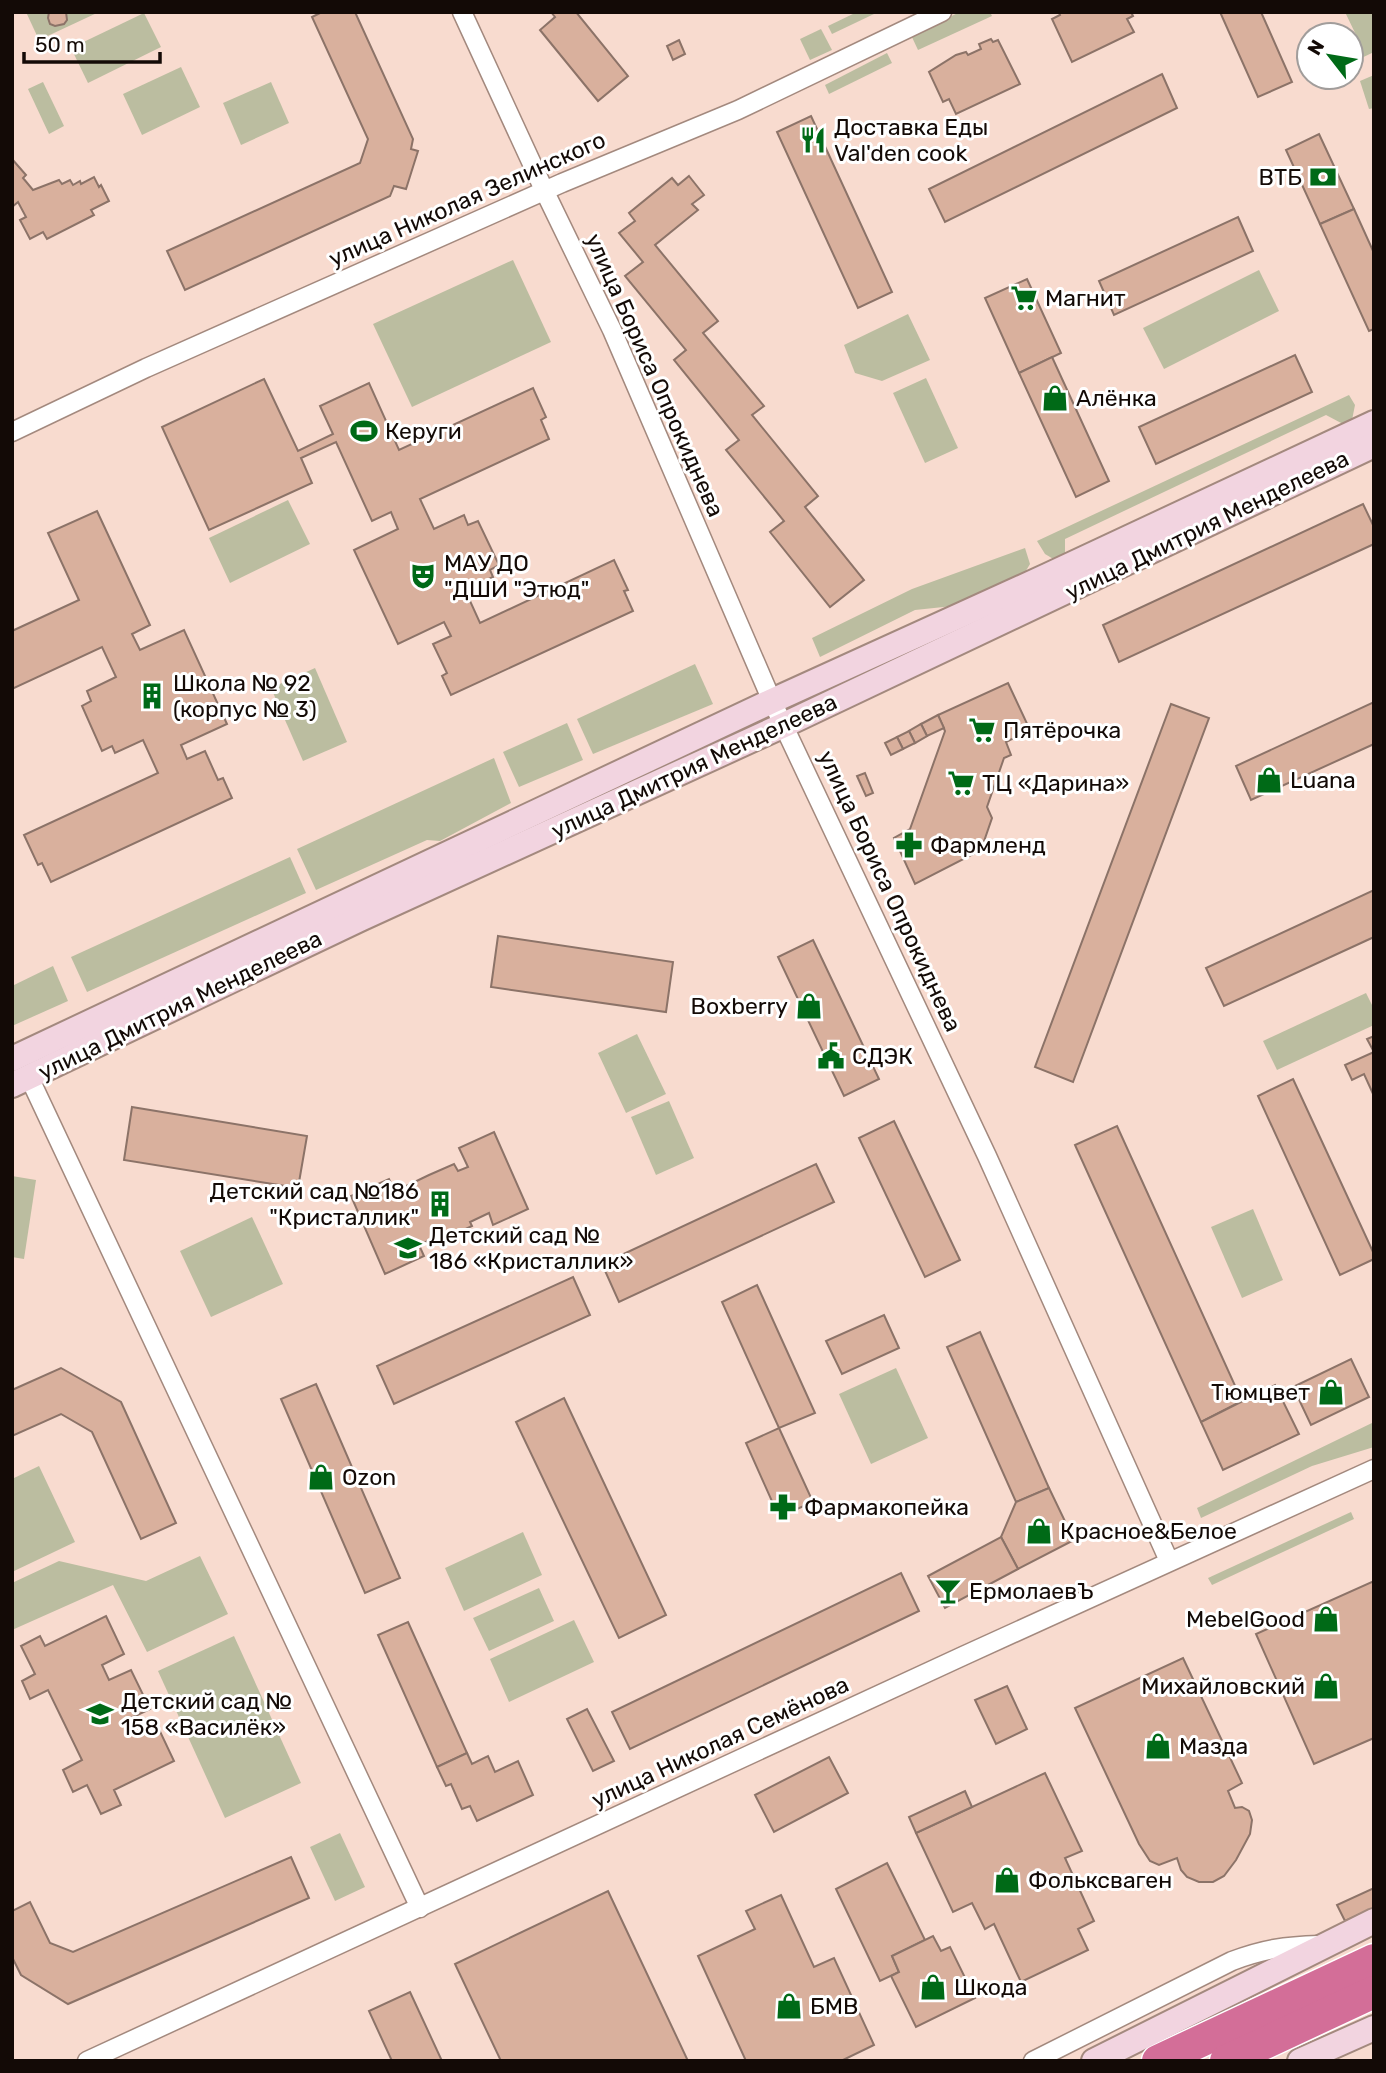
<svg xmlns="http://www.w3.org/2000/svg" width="1386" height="2073" font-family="Rubik,sans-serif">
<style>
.green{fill:#bbbda0}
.building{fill:#d9b09d;stroke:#8c7368;stroke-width:2}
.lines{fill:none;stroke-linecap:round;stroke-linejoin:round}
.street-casing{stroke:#a3897e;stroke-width:21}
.secondary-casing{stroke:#a3897e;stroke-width:28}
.highway-casing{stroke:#fff;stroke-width:35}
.street{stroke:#fff;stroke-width:18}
.secondary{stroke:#f2d4e0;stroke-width:24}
.highway{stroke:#d36e98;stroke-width:32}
.labels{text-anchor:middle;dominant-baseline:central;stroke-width:6;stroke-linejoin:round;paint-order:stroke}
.poi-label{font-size:23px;fill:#130a06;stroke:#fff;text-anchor:start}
.street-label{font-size:23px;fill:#130a06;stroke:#fff}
</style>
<rect width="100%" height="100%" fill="#f8dbcf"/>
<!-- green -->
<g class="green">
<path d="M26,12H99L39,40Z"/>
<path d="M857,12H873L874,14L832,34L828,26Z"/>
<path d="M960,12H990L992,16L918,50L911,35Z"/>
<path d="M1345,12H1374V52L1351,63V41L1357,37Z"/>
<path d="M144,13L161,47L88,83L71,48Z"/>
<path d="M821,29L832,50L810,60L800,39Z"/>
<path d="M887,53L892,63L829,94L825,85Z"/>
<path d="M181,67L200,107L142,135L123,94Z"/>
<path d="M1374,75V108L1369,109L1360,81Z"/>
<path d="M43,82L64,126L49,134L28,89Z"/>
<path d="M271,82L289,123L241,145L223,103Z"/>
<path d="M513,260L551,342L412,407L373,324Z"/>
<path d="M1259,270L1279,311L1164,369L1143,328Z"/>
<path d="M908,314L930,360L882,381L855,373L844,345Z"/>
<path d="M926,378L958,448L925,463L893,393Z"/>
<path d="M1349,395L1355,405L1352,420L1343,424L1326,415L1065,539V554L1055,560L1045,554L1037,541Z"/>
<path d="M288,500L310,544L230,583L209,538Z"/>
<path d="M1025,548L1030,564L1024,574L953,606L915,610L820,657L812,638L912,589Z"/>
<path d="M695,664L713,704L593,754L577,719Z"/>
<path d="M315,668L347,742L303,761L271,688Z"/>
<path d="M567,723L583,760L519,787L503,752Z"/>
<path d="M494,758L511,803L440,841L427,840L316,890L297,849Z"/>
<path d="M290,857L306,893L87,992L71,957Z"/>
<path d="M53,966L68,1001L12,1026V986Z"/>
<path d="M1366,993L1374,1009V1025L1277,1070L1263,1041Z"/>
<path d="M637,1034L666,1094L626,1113L598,1053Z"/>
<path d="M669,1101L694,1158L656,1175L631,1117Z"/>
<path d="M12,1176L36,1180L24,1259L12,1257Z"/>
<path d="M1253,1209L1283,1280L1242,1298L1211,1227Z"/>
<path d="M252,1217L283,1284L211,1317L180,1251Z"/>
<path d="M896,1368L928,1438L871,1464L839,1394Z"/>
<path d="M1374,1422V1447L1312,1466L1201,1518L1197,1508Z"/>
<path d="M39,1466L75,1542L12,1572V1479Z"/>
<path d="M1351,1512L1354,1519L1212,1585L1208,1578Z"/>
<path d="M523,1532L542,1575L464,1611L445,1568Z"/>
<path d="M200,1556L228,1614L147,1652L113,1585L12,1630V1583L59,1561L146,1581Z"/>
<path d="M539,1588L554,1621L489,1651L473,1618Z"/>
<path d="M574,1620L594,1662L509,1702L490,1659Z"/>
<path d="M234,1636L301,1783L225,1818L158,1671Z"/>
<path d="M340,1833L365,1887L335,1901L310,1847Z"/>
</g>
<!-- building -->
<g class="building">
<path d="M66,12L67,20L64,24L55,26L50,24L48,18L49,12Z"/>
<path d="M322,12H355L413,139L411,149L418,151L406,189L394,186L390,196L185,290L167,251L360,163L368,139L312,17Z"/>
<path d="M551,12H576L628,76L598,101L540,30L555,17Z"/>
<path d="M1059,12H1131L1133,16L1127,19L1134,32L1072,62L1052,19L1060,15Z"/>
<path d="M1220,12H1261L1292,82L1258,97Z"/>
<path d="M991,39L993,42L998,40L1020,84L956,114L949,99L943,102L929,72L956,55L966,52L968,55L981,49L979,44Z"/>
<path d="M679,40L685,54L673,60L667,46Z"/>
<path d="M1162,74L1177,108L945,222L929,189Z"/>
<path d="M811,116L892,292L858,308L777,132Z"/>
<path d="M1319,134L1354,209L1320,224L1286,150Z"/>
<path d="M12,159L26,175L23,178L33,190L59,180L62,184L70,180L73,185L80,181L81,184L94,177L99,187L101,185L109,201L91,210L94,215L47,239L43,232L30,239L20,220L26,217L18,202L12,207Z"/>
<path d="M689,176L704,195L692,204L698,210L655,245L718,321L703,333L764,406L752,415L818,496L805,507L864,580L830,607L770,532L784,521L726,450L739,440L674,360L686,350L625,276L643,262L619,233L635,221L629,213L672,178L678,185Z"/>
<path d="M1354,209L1374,253V329L1369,331L1320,224Z"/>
<path d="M1238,217L1253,251L1114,315L1099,281Z"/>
<path d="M1027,279L1061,353L1019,373L985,298Z"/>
<path d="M1295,355L1312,392L1156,464L1139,427Z"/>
<path d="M1052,357L1109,481L1076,497L1019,373Z"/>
<path d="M264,379L298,451L333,434L320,406L369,383L399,450L533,388L546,417L541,420L549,439L420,499L434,529L464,515L468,525L478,521L499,565L490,570L493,577L465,590L480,623L614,560L628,590L624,591L633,611L451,695L442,676L447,673L433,644L451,636L444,622L398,644L354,550L398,529L391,512L372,521L336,442L301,458L312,483L209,530L162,427Z"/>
<path d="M1363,504L1374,527V544L1119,662L1103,625Z"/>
<path d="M97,511L150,625L132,634L140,650L184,630L227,724L181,745L187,759L205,751L218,780L223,778L232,798L51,882L42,863L38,865L24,835L158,773L143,740L115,753L112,746L102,751L82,706L91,701L87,691L116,677L102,647L12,689V631L79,600L48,533Z"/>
<path d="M1008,683L1030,730L1006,742L1011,755L1004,758L987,807L992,818L981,850L915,884L894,838L910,829L945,731L938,715Z"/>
<path d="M1374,702V744L1251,800L1236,766Z"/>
<path d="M1171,704L1209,718L1073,1082L1035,1067Z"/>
<path d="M938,715L944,728L927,736L921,724Z"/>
<path d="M921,724L927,736L915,743L909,731Z"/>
<path d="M909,731L915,743L903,749L897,737Z"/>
<path d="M897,737L903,749L891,755L885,743Z"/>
<path d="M865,773L873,793L866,796L857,776Z"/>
<path d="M1374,890V937L1224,1006L1206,968Z"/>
<path d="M498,936L673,962L666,1012L491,987Z"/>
<path d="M813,940L879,1079L844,1096L778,957Z"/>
<path d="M1374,1036V1096L1364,1074L1352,1080L1345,1065L1374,1052L1367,1039Z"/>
<path d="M1293,1079L1374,1254V1259L1340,1275L1258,1096Z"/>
<path d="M132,1107L307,1136L298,1188L124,1160Z"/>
<path d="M894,1121L960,1260L925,1277L859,1138Z"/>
<path d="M1117,1126L1242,1401L1201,1422L1075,1145Z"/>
<path d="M494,1132L528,1209L493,1225L489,1213L470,1222L472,1226L438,1242L436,1237L419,1245L424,1256L385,1274L351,1196L389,1179L398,1198L407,1194L404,1187L429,1175L454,1164L458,1171L468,1167L459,1148Z"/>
<path d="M816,1164L834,1202L619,1302L602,1264Z"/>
<path d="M573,1277L590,1315L394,1404L377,1366Z"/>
<path d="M757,1285L815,1413L779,1428L722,1302Z"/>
<path d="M884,1315L899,1348L842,1374L826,1341Z"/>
<path d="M980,1332L1049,1488L1016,1502L947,1347Z"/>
<path d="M1351,1359L1369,1397L1311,1425L1293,1387Z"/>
<path d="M61,1368L121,1402L176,1523L141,1539L92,1432L61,1414L12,1436V1390Z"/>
<path d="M316,1384L400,1578L365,1593L281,1399Z"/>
<path d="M1275,1385L1299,1434L1223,1470L1201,1422Z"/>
<path d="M564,1398L666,1615L619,1638L516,1422Z"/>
<path d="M779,1428L813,1502L779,1517L746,1443Z"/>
<path d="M1049,1488L1074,1540L1018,1569L1001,1537L1016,1502Z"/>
<path d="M1001,1537L1018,1569L945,1608L928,1576Z"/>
<path d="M901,1573L919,1611L630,1749L612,1712Z"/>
<path d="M1374,1581V1738L1314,1764L1256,1634Z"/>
<path d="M106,1616L124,1654L102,1665L109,1680L131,1670L150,1709L129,1719L137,1735L157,1725L174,1761L114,1790L121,1805L101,1814L87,1785L73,1792L63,1770L82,1760L48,1690L30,1699L22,1681L35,1674L21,1646L40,1636L45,1646Z"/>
<path d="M408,1622L467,1753L437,1767L378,1635Z"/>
<path d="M1183,1658L1242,1783L1228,1791L1235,1808L1242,1807L1249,1811L1252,1820L1250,1834L1236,1860L1224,1876L1213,1882H1199L1187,1877L1181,1870L1177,1858L1159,1865L1150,1861L1139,1844L1075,1708Z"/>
<path d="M1007,1686L1027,1729L996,1744L975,1700Z"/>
<path d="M587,1709L614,1761L593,1771L567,1719Z"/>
<path d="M467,1753L472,1764L488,1756L495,1772L518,1761L533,1795L477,1821L470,1806L462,1809L451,1784L446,1786L437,1767Z"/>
<path d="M829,1757L848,1793L774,1832L755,1795Z"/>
<path d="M1045,1773L1082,1851L1065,1858L1094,1921L1078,1929L1088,1950L1021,1982L994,1924L985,1929L972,1903L953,1912L916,1833Z"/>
<path d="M965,1791L972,1807L916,1833L909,1817Z"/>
<path d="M291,1857L309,1898L68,2004L21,1975L12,1957V1911L30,1902L50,1943L73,1952Z"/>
<path d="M887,1863L925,1940L892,1956L899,1972L880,1981L836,1889Z"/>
<path d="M1374,1888V1908L1345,1921L1337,1905Z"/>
<path d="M608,1891L688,2061H501L455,1964Z"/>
<path d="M781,1895L814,1967L834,1958L874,2045L841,2061H746L698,1956L755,1929L746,1911Z"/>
<path d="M933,1936L941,1951L950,1947L975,1998L916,2027L891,1976L899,1972L892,1956Z"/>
<path d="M410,1992L442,2061H392L369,2011Z"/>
</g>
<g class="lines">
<!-- street casing -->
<g class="street-casing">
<g id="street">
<path d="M462,12L545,192L612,330L772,701L987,1156L1169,1561"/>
<path d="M12,432L146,368L562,183L738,110L942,12"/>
<path d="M29,1077L420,1908"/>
<path d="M87,2061L963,1656L1374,1469"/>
<path d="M1033,2061L1232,1961C1264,1949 1285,1946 1319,1945"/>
</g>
</g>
<!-- secondary casing -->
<g class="secondary-casing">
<g id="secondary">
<path d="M12,1059L772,701L1047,576L1374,423"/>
<path d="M12,1085L360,919L784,725L1374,445"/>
<path d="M1094,2061L1374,1921"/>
<path d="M1300,2061L1374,2028"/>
</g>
</g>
<!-- highway casing -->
<g class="highway-casing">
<g id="highway">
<path d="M1158,2061L1374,1960"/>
<path d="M1226,2061L1374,1992"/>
</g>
</g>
<!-- street -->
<use href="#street" class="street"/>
<!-- secondary -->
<use href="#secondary" class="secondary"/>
<!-- highway -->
<use href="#highway" class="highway"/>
</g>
<!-- icons -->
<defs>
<g id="restaurant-bare" transform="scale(2.1)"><path d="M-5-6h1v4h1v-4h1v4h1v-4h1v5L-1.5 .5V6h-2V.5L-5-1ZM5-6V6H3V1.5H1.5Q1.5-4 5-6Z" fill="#006a17" stroke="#fff" stroke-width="2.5" paint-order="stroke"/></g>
<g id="bank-bare" transform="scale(2.1)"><path d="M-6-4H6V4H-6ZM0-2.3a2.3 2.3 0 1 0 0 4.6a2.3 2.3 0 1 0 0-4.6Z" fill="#006a17" stroke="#fff" stroke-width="2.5" paint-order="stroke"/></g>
<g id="supermarket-bare" transform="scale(2.1)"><path d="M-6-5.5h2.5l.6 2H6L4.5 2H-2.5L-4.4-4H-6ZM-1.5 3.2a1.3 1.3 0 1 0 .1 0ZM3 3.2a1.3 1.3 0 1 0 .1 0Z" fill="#006a17" stroke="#fff" stroke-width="2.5" paint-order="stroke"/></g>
<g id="shop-bare" transform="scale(2.1)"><path d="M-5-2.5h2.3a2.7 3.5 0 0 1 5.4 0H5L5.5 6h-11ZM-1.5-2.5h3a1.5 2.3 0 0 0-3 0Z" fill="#006a17" stroke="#fff" stroke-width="2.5" paint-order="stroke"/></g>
<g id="stadium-bare" transform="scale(2.1)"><path d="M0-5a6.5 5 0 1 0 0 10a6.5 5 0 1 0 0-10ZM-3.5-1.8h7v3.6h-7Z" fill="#006a17" stroke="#fff" stroke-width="2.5" paint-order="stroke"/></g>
<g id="theatre-bare" transform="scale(2.1)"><path d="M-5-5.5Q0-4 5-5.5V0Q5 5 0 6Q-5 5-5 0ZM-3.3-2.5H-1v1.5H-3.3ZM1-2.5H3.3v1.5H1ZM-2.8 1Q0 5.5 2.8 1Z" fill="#006a17" stroke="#fff" stroke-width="2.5" paint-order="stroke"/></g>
<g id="building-bare" transform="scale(2.1)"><path d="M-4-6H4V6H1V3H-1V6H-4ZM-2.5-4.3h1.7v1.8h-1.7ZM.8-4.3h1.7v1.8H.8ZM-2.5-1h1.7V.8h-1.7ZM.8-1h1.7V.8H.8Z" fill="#006a17" stroke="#fff" stroke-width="2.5" paint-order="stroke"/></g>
<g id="pharmacy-bare" transform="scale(2.1)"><path d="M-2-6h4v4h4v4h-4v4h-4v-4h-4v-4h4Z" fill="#006a17" stroke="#fff" stroke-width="2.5" paint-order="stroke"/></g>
<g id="civic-bare" transform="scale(2.1)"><path d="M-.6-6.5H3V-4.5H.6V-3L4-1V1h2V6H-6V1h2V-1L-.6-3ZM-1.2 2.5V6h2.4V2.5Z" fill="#006a17" stroke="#fff" stroke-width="2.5" paint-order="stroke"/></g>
<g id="school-bare" transform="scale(2.1)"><path d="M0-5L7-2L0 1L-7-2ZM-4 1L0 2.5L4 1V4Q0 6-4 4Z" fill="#006a17" stroke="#fff" stroke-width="2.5" paint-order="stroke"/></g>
<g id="bar-bare" transform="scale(2.1)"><path d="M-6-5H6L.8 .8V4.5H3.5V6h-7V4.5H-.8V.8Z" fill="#006a17" stroke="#fff" stroke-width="2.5" paint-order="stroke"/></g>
</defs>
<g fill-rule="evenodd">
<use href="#restaurant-bare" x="813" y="140"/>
<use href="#bank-bare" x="1323" y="177"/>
<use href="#supermarket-bare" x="1024" y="298"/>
<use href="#shop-bare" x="1055" y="398"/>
<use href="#stadium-bare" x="364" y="431"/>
<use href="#theatre-bare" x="423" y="576"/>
<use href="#building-bare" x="152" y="696"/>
<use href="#supermarket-bare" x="982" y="730"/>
<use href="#shop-bare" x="1269" y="780"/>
<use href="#supermarket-bare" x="961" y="783"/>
<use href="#pharmacy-bare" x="909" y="845"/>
<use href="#shop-bare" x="809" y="1006"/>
<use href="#civic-bare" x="831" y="1056"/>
<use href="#building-bare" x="440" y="1204"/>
<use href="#school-bare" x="408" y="1248"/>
<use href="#shop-bare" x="1331" y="1392"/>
<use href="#shop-bare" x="321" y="1477"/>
<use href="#pharmacy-bare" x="783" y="1507"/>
<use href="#shop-bare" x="1039" y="1531"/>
<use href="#bar-bare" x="948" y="1591"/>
<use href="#shop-bare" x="1326" y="1619"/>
<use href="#shop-bare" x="1326" y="1686"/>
<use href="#school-bare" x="100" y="1714"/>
<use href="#shop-bare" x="1158" y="1746"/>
<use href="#shop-bare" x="1007" y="1880"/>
<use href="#shop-bare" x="933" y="1987"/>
<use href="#shop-bare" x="789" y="2006"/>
</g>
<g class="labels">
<!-- poi labels -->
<g class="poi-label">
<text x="834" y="127">Доставка Еды<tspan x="834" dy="26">Val'den cook</tspan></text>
<text x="1302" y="177" text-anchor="end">ВТБ</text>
<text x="1045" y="298">Магнит</text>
<text x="1076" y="398">Алёнка</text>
<text x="385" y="431">Керуги</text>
<text x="444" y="563">МАУ ДО<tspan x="444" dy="26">"ДШИ "Этюд"</tspan></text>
<text x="173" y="683">Школа № 92<tspan x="173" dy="26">(корпус № 3)</tspan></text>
<text x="1003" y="730">Пятёрочка</text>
<text x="1290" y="780">Luana</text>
<text x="982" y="783">ТЦ «Дарина»</text>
<text x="930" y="845">Фармленд</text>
<text x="788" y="1006" text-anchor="end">Boxberry</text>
<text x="852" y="1056">СДЭК</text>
<text x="419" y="1191" text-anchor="end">Детский сад №186<tspan x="419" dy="26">"Кристаллик"</tspan></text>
<text x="429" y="1235">Детский сад №<tspan x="429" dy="26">186 «Кристаллик»</tspan></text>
<text x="1310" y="1392" text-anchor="end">Тюмцвет</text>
<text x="342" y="1477">Ozon</text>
<text x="804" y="1507">Фармакопейка</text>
<text x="1060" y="1531">Красное&amp;Белое</text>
<text x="969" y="1591">ЕрмолаевЪ</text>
<text x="1305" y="1619" text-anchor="end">MebelGood</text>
<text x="1305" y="1686" text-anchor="end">Михайловский</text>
<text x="121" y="1701">Детский сад №<tspan x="121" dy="26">158 «Василёк»</tspan></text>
<text x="1179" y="1746">Мазда</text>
<text x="1028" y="1880">Фольксваген</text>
<text x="954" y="1987">Шкода</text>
<text x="810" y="2006">БМВ</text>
</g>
<!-- street labels -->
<g class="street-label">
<text transform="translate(467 199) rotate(-24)">улица Николая Зелинского</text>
<text transform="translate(655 375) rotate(66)">улица Бориса Опрокиднева</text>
<text transform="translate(1207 525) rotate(-26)">улица Дмитрия Менделеева</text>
<text transform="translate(694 766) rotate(-25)">улица Дмитрия Менделеева</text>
<text transform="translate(890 891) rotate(65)">улица Бориса Опрокиднева</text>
<text transform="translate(180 1005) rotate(-26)">улица Дмитрия Менделеева</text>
<text transform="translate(720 1742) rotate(-25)">улица Николая Семёнова</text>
</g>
</g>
<!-- border -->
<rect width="1386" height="2073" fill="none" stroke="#130a06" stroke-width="28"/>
<!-- north arrow -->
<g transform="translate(1330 56) rotate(301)"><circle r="33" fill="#ffffff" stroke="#a19d9b" stroke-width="2"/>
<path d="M0-5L12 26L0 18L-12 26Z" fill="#006a17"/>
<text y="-10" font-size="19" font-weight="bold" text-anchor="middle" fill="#130a06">N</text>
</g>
<!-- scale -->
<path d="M24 52v10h136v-10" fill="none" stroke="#130a06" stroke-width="3.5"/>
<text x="35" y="52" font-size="21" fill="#130a06" stroke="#ffffff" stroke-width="5" paint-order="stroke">50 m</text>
</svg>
